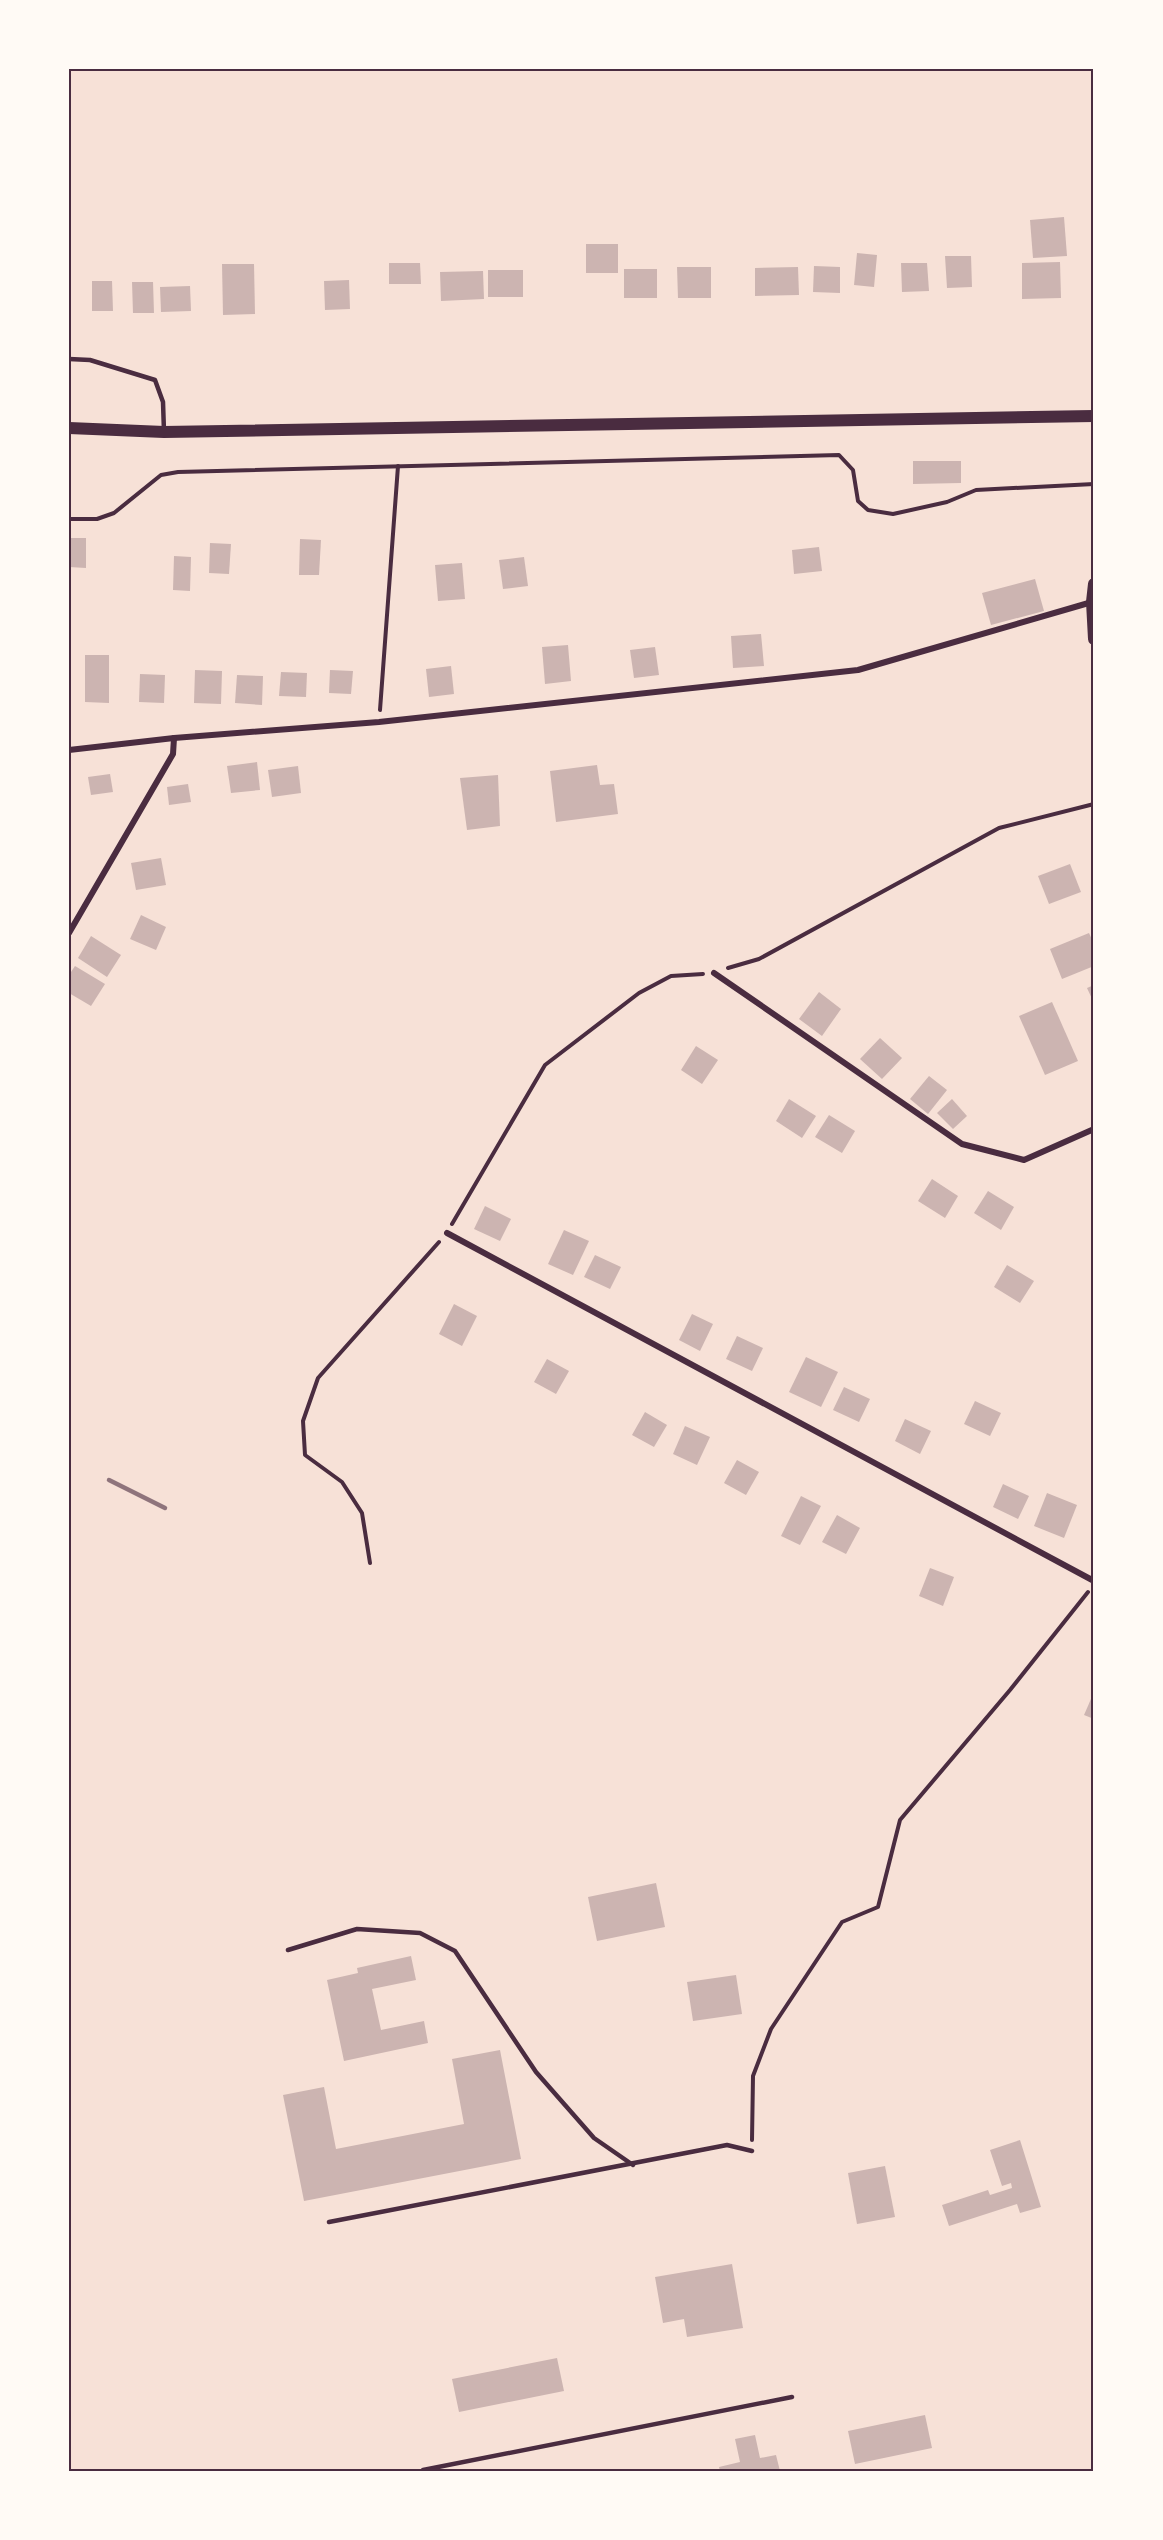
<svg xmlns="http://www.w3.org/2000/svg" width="1163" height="2540" font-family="'DejaVu Sans',sans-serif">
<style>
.building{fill:#ccb4b1}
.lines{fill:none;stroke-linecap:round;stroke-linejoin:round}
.path{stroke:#4a2c40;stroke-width:4}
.service{stroke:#4a2c40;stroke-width:4.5}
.minor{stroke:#4a2c40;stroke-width:6}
.secondary{stroke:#4a2c40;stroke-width:12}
.rail{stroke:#8f747c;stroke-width:4.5}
.neatline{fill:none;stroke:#4a2c40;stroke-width:2}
</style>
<rect width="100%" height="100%" fill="#f7e1d7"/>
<!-- building -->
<g class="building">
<path d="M1064,217L1067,256L1033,258L1030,220Z"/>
<rect x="586" y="244" width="32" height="29"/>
<path d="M857,253L877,255L874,287L854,285Z"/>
<path d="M945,256H971L972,287L947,288Z"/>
<path d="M1060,262L1061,298L1022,299V263Z"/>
<path d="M389,263H420L421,284H389Z"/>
<path d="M901,263H927L929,291L902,292Z"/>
<path d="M222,264H254L255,314L223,315Z"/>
<path d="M814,266L840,267V293L813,292Z"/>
<path d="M677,267H711V298H678Z"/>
<path d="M798,267L799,295L755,296V268Z"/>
<rect x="624" y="269" width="33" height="29"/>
<rect x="488" y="270" width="35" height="27"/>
<path d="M483,271L484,299L441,301L440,272Z"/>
<path d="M349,280L350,309L325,310L324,281Z"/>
<path d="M92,281H112L113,311H92Z"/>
<path d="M132,282H153L154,313H133Z"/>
<path d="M190,286L191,311L161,312L160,287Z"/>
<path d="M913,461H961V483L913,484Z"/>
<path d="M69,538H86V568L69,567Z"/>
<path d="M300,539L321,540L319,575H299Z"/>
<path d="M210,543L231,544L229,574L209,573Z"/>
<path d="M819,547L822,571L794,574L792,550Z"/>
<path d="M174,556L191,557L190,591L173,590Z"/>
<path d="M524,557L528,586L503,589L499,560Z"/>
<path d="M462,563L465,599L438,601L435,565Z"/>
<path d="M1035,579L1044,611L991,625L982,593Z"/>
<path d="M761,634L764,666L733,668L731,636Z"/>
<path d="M568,645L571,681L545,684L542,647Z"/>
<path d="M655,647L659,675L634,678L630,650Z"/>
<path d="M85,655H109V703L85,702Z"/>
<path d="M451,666L454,694L429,697L426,669Z"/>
<path d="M195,670L222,671L221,704L194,703Z"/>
<path d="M330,670L353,671L351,694L329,693Z"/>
<path d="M281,672L307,673L306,697L279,696Z"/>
<path d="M140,674L165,675L164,703L139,702Z"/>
<path d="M237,675L263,676L262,705L235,703Z"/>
<path d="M257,762L260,790L231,793L227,766Z"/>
<path d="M597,765L600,785L614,784L618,814L556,822L550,771Z"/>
<path d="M298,766L301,793L272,797L268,770Z"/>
<path d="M110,774L113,792L91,795L88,777Z"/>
<path d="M498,775L500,826L467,830L460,778Z"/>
<path d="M188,784L191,802L169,805L167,787Z"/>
<path d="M161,858L166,885L136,890L131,863Z"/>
<path d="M1070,864L1081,892L1049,904L1038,876Z"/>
<path d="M141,915L166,927L156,950L130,939Z"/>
<path d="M1089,933L1094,944V966L1062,979L1050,949Z"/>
<path d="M91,936L121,955L107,977L78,958Z"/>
<path d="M75,966L105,984L91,1006L69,993V975Z"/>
<path d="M1094,985V1003L1087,988Z"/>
<path d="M819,992L841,1009L822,1036L799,1019Z"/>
<path d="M1052,1002L1078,1061L1045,1075L1019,1016Z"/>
<path d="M880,1038L902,1058L882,1079L860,1059Z"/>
<path d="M696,1046L718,1060L702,1084L681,1070Z"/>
<path d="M929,1076L947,1090L928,1114L910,1099Z"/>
<path d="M789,1099L816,1116L802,1138L776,1121Z"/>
<path d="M952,1099L967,1116L953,1129L937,1113Z"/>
<path d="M829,1115L855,1131L842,1153L815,1137Z"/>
<path d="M932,1179L958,1196L945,1218L918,1201Z"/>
<path d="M988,1191L1014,1207L1001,1230L974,1213Z"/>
<path d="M485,1206L511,1219L500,1241L474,1229Z"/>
<path d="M564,1230L589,1241L573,1275L548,1264Z"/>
<path d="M595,1255L621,1267L610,1289L584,1277Z"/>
<path d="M1007,1265L1034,1281L1020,1303L994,1287Z"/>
<path d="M454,1304L477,1316L462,1346L439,1334Z"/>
<path d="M692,1314L713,1324L700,1351L679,1340Z"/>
<path d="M737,1336L763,1348L752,1371L726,1359Z"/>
<path d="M806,1357L838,1372L821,1407L789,1392Z"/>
<path d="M547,1359L569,1371L556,1394L534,1382Z"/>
<path d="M844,1387L870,1399L859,1422L833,1410Z"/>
<path d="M975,1401L1001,1413L990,1436L964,1424Z"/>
<path d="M645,1412L667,1425L654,1447L632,1435Z"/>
<path d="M905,1419L931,1431L920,1454L895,1441Z"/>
<path d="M685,1426L710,1437L697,1465L673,1454Z"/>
<path d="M737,1460L759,1472L746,1495L724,1483Z"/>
<path d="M1003,1484L1029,1496L1018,1519L993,1507Z"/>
<path d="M1047,1493L1077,1505L1064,1538L1034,1526Z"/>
<path d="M801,1496L821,1506L800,1545L781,1536Z"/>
<path d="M837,1515L860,1528L846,1554L822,1542Z"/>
<path d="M930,1568L954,1577L943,1606L919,1596Z"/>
<path d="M1094,1692V1719L1084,1715Z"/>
<path d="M656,1883L665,1927L597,1941L588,1897Z"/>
<path d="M411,1956L416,1980L372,1989L381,2030L424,2021L428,2043L344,2061L327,1980L358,1973L357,1968Z"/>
<path d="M736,1975L742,2014L693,2021L687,1982Z"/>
<path d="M500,2050L521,2159L304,2201L283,2095L324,2087L336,2149L464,2124L452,2059Z"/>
<path d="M1020,2140L1041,2207L1020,2213L1017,2204L949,2226L942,2205L988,2190L990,2195L1012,2188L1011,2183L1002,2186L990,2150Z"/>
<path d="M885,2166L895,2217L857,2224L848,2173Z"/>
<path d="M732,2264L743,2328L687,2337L684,2319L663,2323L655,2277Z"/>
<path d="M557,2358L564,2391L459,2412L452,2379Z"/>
<path d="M925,2415L932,2448L855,2464L848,2431Z"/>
<path d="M755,2435L760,2458L776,2455L780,2471H720L719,2467L740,2462L735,2439Z"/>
</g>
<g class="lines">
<!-- path -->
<g class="path">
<path d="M69,519H97L114,513L161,475L178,472L839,455L853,470L858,501L868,510L893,514L947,502L976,490L1094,484"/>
<path d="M380,710L398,466"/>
<path d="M728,968L759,959L999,828L1094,804"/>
<path d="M452,1224L545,1065L639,993L671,976L703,974"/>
<path d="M370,1563L362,1513L342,1482L305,1455L303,1421L318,1378L439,1242"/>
<path d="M752,2140L753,2076L771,2029L842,1922L878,1907L900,1820L1010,1690L1088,1592"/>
</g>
<!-- service -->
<g class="service">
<path d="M69,359L90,360L155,380L163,402L164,432"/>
<path d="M288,1950L357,1929L420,1933L455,1951L536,2072L594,2138L633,2165"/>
<path d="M329,2222L727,2145L752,2151"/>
<path d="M423,2470L792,2397"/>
</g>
<!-- minor -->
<g class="minor">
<path d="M69,750L174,738L379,722L858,670L1092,602"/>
<path d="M69,933L173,754L174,738"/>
<path d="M714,973L962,1144L1024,1160L1094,1129"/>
<path d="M447,1233L1094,1581"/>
</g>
<!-- secondary -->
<g class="secondary">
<path d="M69,428L164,432L1094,416"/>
<path d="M1094,584L1092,602L1094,639"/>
</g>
<!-- rail -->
<path class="rail" d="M109,1480L165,1508"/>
</g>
<!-- border -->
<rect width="1163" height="2540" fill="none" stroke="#fffaf5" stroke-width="141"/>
<rect x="70" y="70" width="1022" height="2400" class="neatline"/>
</svg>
